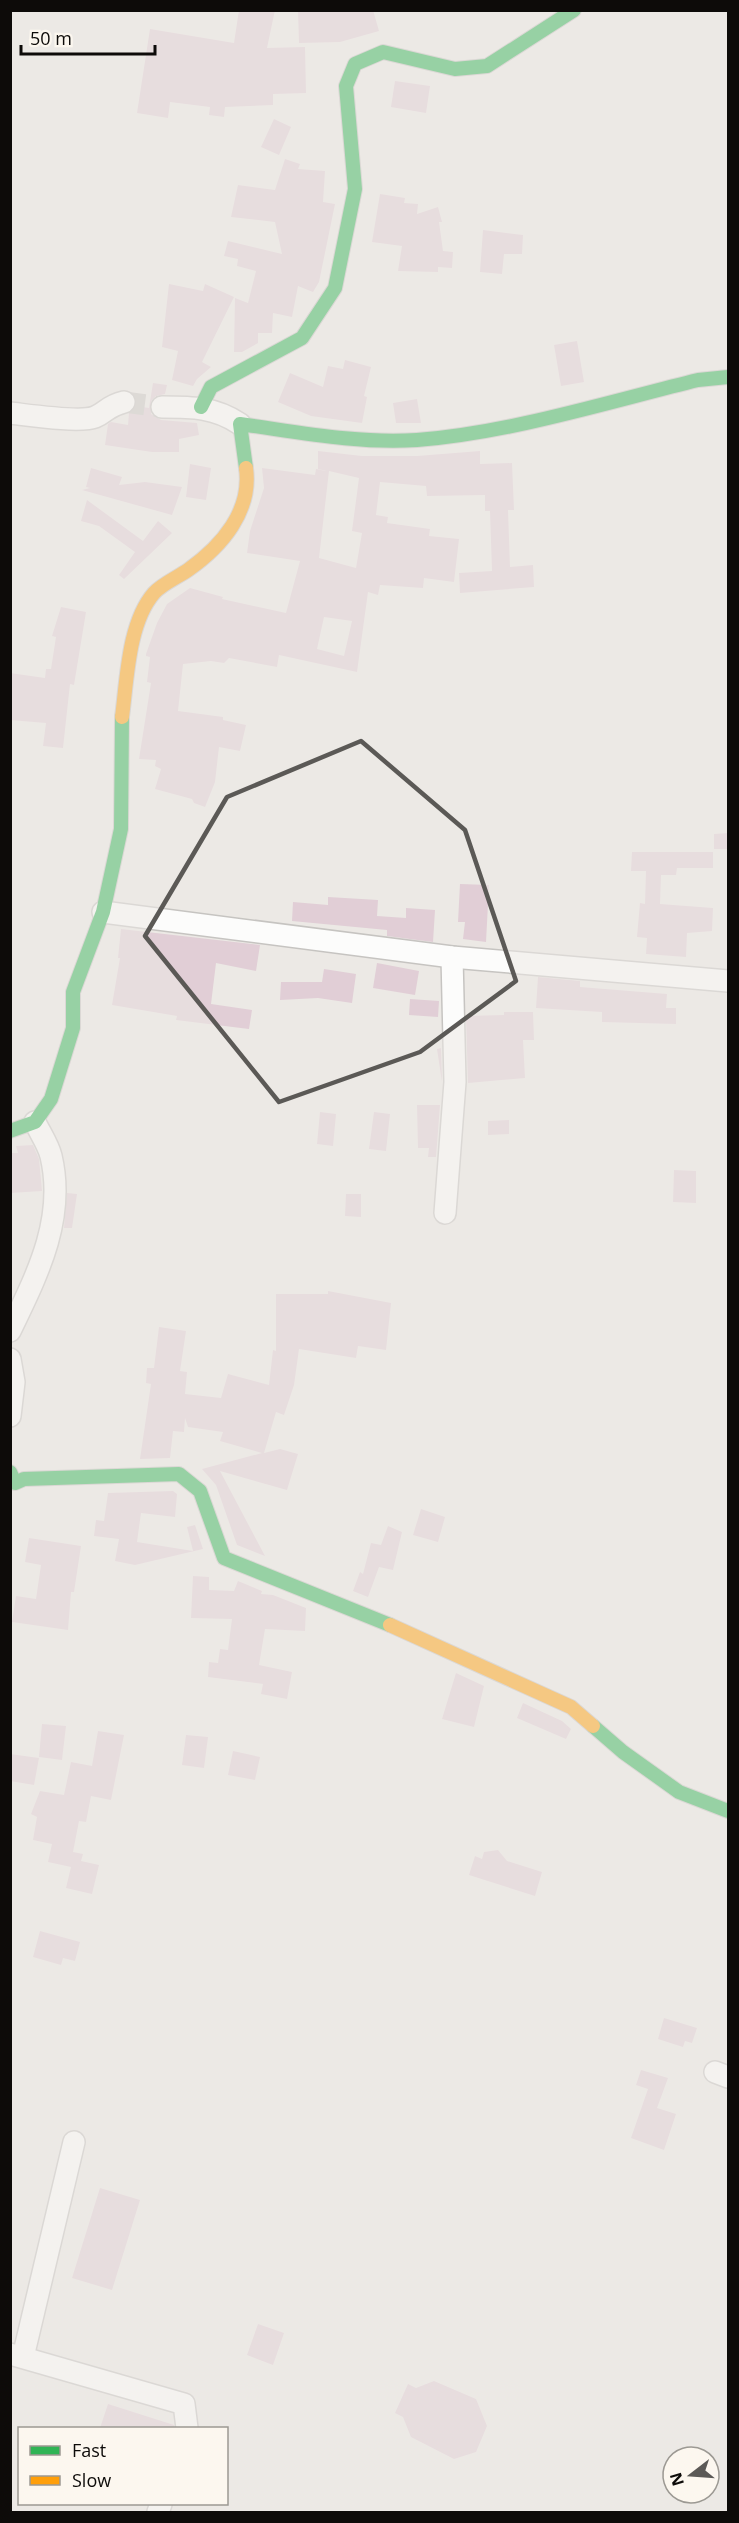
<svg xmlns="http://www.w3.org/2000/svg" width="739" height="2523" font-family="'Open Sans',sans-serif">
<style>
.building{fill:#e1ced6;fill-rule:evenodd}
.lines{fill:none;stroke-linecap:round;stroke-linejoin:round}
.street-tunnel{stroke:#cbc8c4;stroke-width:21;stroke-dasharray:21 10;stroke-linecap:butt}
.street-casing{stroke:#c6c4c1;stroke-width:24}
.fast-casing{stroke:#c6c4c1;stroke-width:16}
.slow-casing{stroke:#c6c4c1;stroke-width:16}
.street{stroke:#fcfcfb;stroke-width:21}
.fast{stroke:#30b455;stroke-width:14}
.slow{stroke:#ff9f0a;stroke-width:14}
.marked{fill:none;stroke:#5b5956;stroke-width:4.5;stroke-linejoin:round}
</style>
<rect width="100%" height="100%" fill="#ece9e5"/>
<!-- building -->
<g class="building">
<path d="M239,10H275L267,48L305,47L306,93L273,94V105L225,107L224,117L209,115L210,107L170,102L168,118L137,113L150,29L234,43Z"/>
<path d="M373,10L379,31L340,42L299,43L298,11Z"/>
<path d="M395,81L430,86L426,113L391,107Z"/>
<path d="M274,119L291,127L279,155L261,147Z"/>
<path d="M285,159L300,164L298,169L325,171L323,202L335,204L319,282L313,292L298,286L292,317L273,313L272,333H258V343L242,352H234L235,298L248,303L256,271L237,266L238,259L224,256L228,241L282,254L275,222L231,217L238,185L275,190Z"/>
<path d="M380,194L405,198L404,203L418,204L417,214L438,207L442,222H439L443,251L453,252L452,268L438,267V272L398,271L402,246L372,242Z"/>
<path d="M483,230L523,235L522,254H504L502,274L480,272Z"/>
<path d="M169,284L203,291L205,284L234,297L202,362L211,367L197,379L193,386L172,380L178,351L162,347Z"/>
<path d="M577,341L584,382L561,386L554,345Z"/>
<path d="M345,360L371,367L364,396L367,397L362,423L311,416L278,402L290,373L323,387L328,366L343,369Z"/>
<path d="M153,383L167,385L165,394L156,396L151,401V414L161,420L197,423L199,435L179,439V452H152L105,445L108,424L111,422L128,425L129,413L136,406L149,408Z"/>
<path d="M417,399L421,423H396L393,403Z"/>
<path d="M318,451L362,456H417L480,451V464L512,463L514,510H508L510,567L533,565L534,587L460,593L459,573L492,571L490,511H485V495L427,496L426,486L380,482L376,515L388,517L387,523L430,529L429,536L459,539L454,582L424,578L423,588L380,585L378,595L368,592L357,672L279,655L277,667L229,658L224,663L211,661L183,664L178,711L223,717V720L246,725L240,751L219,747L215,782L205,807L194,803L192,799L155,789L161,769L155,766L156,760L139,759L151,683L147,682L150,657L146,656V654L157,623L167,604L190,588L223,597L222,599L286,613L300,561L247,553L250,531L264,488L262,468L315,475L316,469L326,471L318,469ZM329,471L359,478L352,531L362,533L356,568L319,558ZM324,617L352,621L344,656L317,649Z"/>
<path d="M190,464L211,468L206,500L186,497Z"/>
<path d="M91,468L122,477L119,485L145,482L182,487L172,515L82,490L90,488L86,487Z"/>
<path d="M87,500L143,541L158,521L172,533L124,579L119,575L135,552L99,526L81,521Z"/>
<path d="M61,607L86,612L74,685L70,684L63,748L43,746L46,723L10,720V673L45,678L46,669H51L56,637L52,636Z"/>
<path d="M728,833V849H714V834Z"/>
<path d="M632,852H713V868H677L676,875H661L660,904L713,908L712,931L687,933L686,957L646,954L647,938L637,937L640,903L645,904L646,871H631Z"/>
<path d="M460,884L489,885L486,942L463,939L465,922H458Z"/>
<path d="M328,897L378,900L377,916L406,918V908L435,910L433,942L387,936V930L292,921L293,902L328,905Z"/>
<path d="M121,929L260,945L256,971L216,963L211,1004L252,1010L249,1029L176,1020L177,1016L112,1005L120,958H118Z"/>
<path d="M377,963L419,971L415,995L373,988Z"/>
<path d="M324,969L356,974L352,1003L318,998L280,1000L281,982H322Z"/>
<path d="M538,977L580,981V987L667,994L666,1008H676V1024L602,1022V1012L536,1008Z"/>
<path d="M410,999L439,1001L438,1017L409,1015Z"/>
<path d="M504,1012H533L534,1040H523L525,1078L468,1083L466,1016L504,1015Z"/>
<path d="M441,1048L442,1082L437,1049Z"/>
<path d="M417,1105H440L436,1157H428L429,1148H418Z"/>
<path d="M320,1112L336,1114L333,1146L317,1144Z"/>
<path d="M374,1112L390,1114L386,1151L369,1149Z"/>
<path d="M509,1120V1134L488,1135V1121Z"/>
<path d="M33,1145L39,1159L42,1191L10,1193V1153H18L16,1146Z"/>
<path d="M674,1170L696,1171V1203L673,1202Z"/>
<path d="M67,1193L77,1194L72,1228H64Z"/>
<path d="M346,1194H361V1217L345,1216Z"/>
<path d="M328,1291L391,1303L386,1350L358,1346L356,1358L299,1349L294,1385L284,1415L276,1412L264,1453L280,1449L298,1454L287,1490L220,1471L265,1556L237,1545L216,1485L202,1469L262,1453L220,1441L223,1432L188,1427L185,1418L184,1432L173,1431L170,1458L140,1459L151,1384L146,1383L147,1368H154L159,1327L186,1331L180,1371L187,1372L185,1394L221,1398L228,1374L269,1385L273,1350L276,1351V1294H328Z"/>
<path d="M173,1491L177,1494L175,1517L141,1513L137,1542L193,1551L187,1527L195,1525L203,1549L135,1565L115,1561L119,1539L94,1536L96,1520L104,1521L108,1493Z"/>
<path d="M421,1509L445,1517L438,1542L413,1535Z"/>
<path d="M388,1526L402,1532L393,1570L379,1567L368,1597L353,1591L360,1572L363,1574L371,1543L381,1545Z"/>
<path d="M29,1538L81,1546L74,1592H71L68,1630L12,1622L16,1596L36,1599L41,1565L25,1562Z"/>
<path d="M193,1576L209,1577V1590L234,1591L238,1581L262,1591L261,1594L273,1595L306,1608L305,1631L265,1629L259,1665L292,1672L287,1699L261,1694L263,1684L208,1677L209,1662L218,1663L220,1649L228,1650L232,1619L191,1618Z"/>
<path d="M456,1673L484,1686L474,1727L442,1719Z"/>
<path d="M523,1703L562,1721L571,1729L566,1739L517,1718Z"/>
<path d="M42,1724L66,1726L62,1760L39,1757Z"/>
<path d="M98,1731L124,1735L111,1800L91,1796L86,1822L79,1821L73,1852L83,1854L81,1861L99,1865L92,1894L66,1888L71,1867L48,1862L52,1844L33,1840L37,1817L31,1814L40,1791L64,1795L71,1762L92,1766Z"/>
<path d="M186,1735L208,1737L204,1768L182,1765Z"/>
<path d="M233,1751L260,1757L255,1780L228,1775Z"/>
<path d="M10,1754L39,1758L34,1785L10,1781Z"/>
<path d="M498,1850L507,1861L542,1872L535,1896L469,1875L475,1856L482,1859L484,1852Z"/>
<path d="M40,1931L80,1942L75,1961L63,1958L61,1965L33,1957Z"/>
<path d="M664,2018L697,2028L692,2043L685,2041L683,2047L658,2039Z"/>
<path d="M641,2070L668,2078L657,2108L676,2114L664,2150L631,2138L648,2089L636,2085Z"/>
<path d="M100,2188L140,2200L112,2290L72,2278Z"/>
<path d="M258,2324L284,2333L273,2365L247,2355Z"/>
<path d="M434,2381L476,2399L487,2426L476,2452L454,2459L411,2437L403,2417L395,2413L408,2384L416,2388Z"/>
<path d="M108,2404L174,2425V2428H100Z"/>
</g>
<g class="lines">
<!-- street-tunnel -->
<path class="street-tunnel" d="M124,402L162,407"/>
<!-- street casing -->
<g class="street-casing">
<g id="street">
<path d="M162,407C192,407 215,407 240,424"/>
<path d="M10,413C28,415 80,423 95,417C107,412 107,406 124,402"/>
<path d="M103,912L452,957L728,981"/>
<path d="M445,1213L455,1082L452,957"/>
<path d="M10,1331C37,1275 66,1219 51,1156C48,1144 40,1133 35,1122"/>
<path d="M10,1359L14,1382L10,1416"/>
<path d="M715,2072L728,2077"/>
<path d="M10,2354L184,2404L187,2428"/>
<path d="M23,2357L74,2142"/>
<path d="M158,2512L161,2504"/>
</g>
</g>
<!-- fast casing -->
<g class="fast-casing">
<g id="fast">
<path d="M201,407L211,387L302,338L335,288L355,189L346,86L355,64L383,52L455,69L487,66L574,10"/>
<path d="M246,468L240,424C298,432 358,444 417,440C509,433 608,402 698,380L728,377"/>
<path d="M10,1131L35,1122L51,1099L73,1028V992L103,912L121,829L122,717"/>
<path d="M10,1472L15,1483L24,1479L179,1474L200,1491L224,1558L390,1625"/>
<path d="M593,1726L623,1752L679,1792L728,1811"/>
</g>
</g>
<!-- slow casing -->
<g class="slow-casing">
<g id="slow">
<path d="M122,717C127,680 128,623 154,593C162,584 178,577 188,570C222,546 252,511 246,468"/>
<path d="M390,1625L571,1707L593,1726"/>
</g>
</g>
<!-- street -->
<use href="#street" class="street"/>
<!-- fast -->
<use href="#fast" class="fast"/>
<!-- slow -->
<use href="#slow" class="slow"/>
</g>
<!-- marked area -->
<path d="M0 0H739V2523H0ZM361,741L465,830L516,981L420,1052L279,1102L145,936L227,797Z" fill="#ece9e5" fill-opacity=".55" fill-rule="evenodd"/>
<path class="marked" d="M361,741L465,830L516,981L420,1052L279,1102L145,936L227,797Z"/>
<!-- border -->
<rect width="739" height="2523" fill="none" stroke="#0d0b09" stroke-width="24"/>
<!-- legend -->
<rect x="18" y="2427" width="210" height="78" fill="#fcf7ef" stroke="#9c9993" stroke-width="1.5"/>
<rect x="30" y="2446" width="30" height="9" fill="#30b455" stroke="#9c9993" stroke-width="1.5"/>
<text x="72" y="2457" font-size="18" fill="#0d0b09">Fast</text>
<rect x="30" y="2476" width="30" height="9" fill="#ff9f0a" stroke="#9c9993" stroke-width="1.5"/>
<text x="72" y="2487" font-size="18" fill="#0d0b09">Slow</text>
<!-- north arrow -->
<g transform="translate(691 2475) rotate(253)"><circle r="28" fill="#fcf7ef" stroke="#9c9993" stroke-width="1.5"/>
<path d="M0-4.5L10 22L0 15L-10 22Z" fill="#5b5956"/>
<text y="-9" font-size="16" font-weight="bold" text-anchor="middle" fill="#0d0b09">N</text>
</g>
<!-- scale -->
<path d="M21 45v9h134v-9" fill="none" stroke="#0d0b09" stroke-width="3"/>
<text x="30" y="45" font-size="18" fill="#0d0b09" stroke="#fcf7ef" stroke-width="4.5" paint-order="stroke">50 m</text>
</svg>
